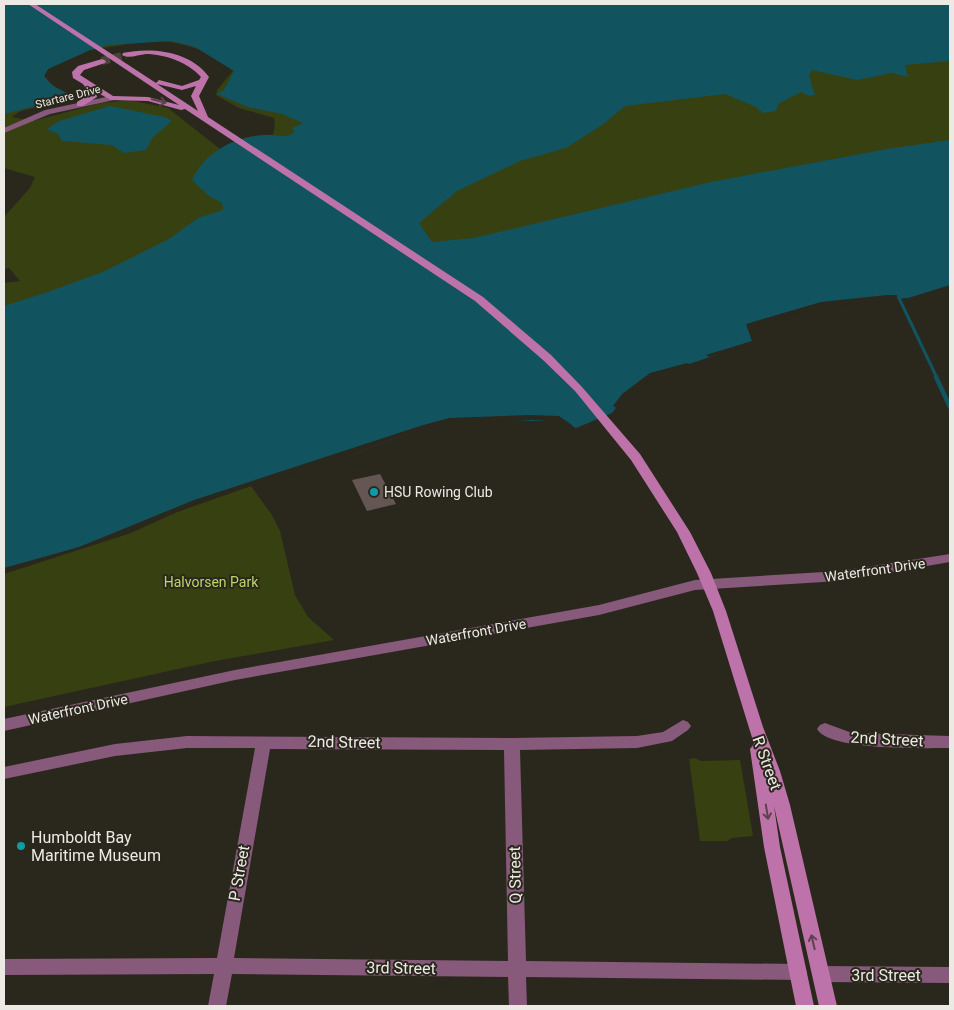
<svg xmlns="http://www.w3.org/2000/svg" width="954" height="1010" font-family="Roboto,sans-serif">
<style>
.green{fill:#374011;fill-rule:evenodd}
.water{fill:#11545f}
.pier{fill:#2a281d}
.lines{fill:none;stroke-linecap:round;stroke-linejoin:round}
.stream-far1{stroke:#11545f;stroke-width:3}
.stream{stroke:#11545f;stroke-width:4.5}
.building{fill:#645753}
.secondary-tunnel{stroke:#47453b;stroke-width:8;stroke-dasharray:8 4;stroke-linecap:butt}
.minor{fill:#87597a;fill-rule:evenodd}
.tertiary{fill:#87597a;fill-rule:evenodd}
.secondary{fill:#bd73a9;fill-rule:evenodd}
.oneway{stroke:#5d424e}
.culture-dot{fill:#0f9aa8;stroke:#2a281d;stroke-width:2}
.labels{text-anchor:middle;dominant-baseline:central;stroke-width:4;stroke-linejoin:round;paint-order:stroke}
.far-street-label{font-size:11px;fill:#eceae4;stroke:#2a281d}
.poi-label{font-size:14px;fill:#eceae4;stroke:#2a281d;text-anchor:start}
.street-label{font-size:14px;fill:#eceae4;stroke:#2a281d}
.park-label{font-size:14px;fill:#bed567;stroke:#2a281d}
.near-street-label{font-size:16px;fill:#eceae4;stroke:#2a281d}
.near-poi-label{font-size:16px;fill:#eceae4;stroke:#2a281d;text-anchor:start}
</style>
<rect width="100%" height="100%" fill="#2a281d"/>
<!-- green -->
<g class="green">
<path d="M336,4H950V145L448,252L244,204L4,376V283L20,281L9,268L4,269V217L30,188L35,177L4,168V51ZM148,41C179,40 210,49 233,71L217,90L216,95L239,108L274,118L275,126L273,135C255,134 235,139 220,149L168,108L129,100L101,103L33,121L12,117C27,102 57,112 71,95C60,90 51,86 44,76L48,69L90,50Z"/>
<path d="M251,486L272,515L280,531L295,595L308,617L334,640L210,662L4,707V573Z"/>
<path d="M695,758L701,761L740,760L753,836L731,838L728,841H700L689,759Z"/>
</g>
<!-- water -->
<g class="water">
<path d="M4,4H950V61L905,65L908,77L892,73L857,80L812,70L809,76L815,95L809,96L801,92L778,104L776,111L763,113L756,107L725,94L625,106L602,125L566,148L520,161L457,191L419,223L432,242L474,238L711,182L887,149L950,140V285L908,298L822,304L747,327L755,342L656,375L623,399L612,413L576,428L563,421H469L442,424L389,440L354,454L196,501L142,526L4,572V306L48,292L105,271L169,239L198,218L223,210L222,203L209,196L192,180C205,151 237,135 269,135C280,135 286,139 295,132L292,128L303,123L282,114L248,107L217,94L224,90L234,71L195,47L171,41L109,45L90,50L48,69L44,76L53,86L71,95L68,98L4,114Z"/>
<path d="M110,106L165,117L172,121L152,138L146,150L124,153L112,145L62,141L58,134L47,129L59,121Z"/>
</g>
<!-- pier -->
<g class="pier">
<path d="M887,295H897V300L823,306L753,326L751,329L757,341L756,344L709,357L706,355L752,341L746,324L821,302Z"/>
<path d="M687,363L691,365L658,376L640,387L618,409L613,406L622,394L650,373Z"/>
<path d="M528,415L559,416L572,425V427L558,422L534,420L442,425L389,440L354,454L197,503L131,533L4,574V568L79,547L194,500L420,426L449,418Z"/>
</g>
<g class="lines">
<!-- stream-far1 -->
<path class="stream-far1" d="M899,298L937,378"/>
<!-- stream -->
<path class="stream" d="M936,377L950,407"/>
</g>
<!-- building -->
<path class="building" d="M380,474L396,504L367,511L352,480Z"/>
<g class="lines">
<!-- secondary-tunnel -->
<path class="secondary-tunnel" d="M102,61L126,55"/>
<!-- minor -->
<g class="minor">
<path d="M111,96L115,98L114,100L50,114L4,133V128L45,110Z"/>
<path d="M683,720L688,722L691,726L688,730L672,741L637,748L520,750L526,961L798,964L804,966L807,972L804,978L798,980L526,977L527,1006H509L508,977L232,974L226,1006H208L214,974L4,975V959L217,958L255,748H187L115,756L4,779V767L115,744L187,736L512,738L637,736L663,732ZM270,749L504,750L508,961L234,958Z"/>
<path d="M825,723L852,733L950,736V748C925,748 829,751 817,729L820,725Z"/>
<path d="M821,966L950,967V983L821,982L815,980L812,974L815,968Z"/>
</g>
<!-- tertiary -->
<path class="tertiary" d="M950,554V562L840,581L695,590L599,615L235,680L4,731V719L235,670L599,605L695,580L840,571Z"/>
<!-- secondary -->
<path class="secondary" d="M28,4H35L156,83L159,80L182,86L199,80L201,77C189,63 165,54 146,54C138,55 128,59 122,55L123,53C152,47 190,51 209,77L199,96L208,117L483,297L551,355L582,387L640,454L690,532L711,573L726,611L763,727L780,771L790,805L837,1006H819L774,806L780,847L814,1006H796L764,847L750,749L754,744L713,611L697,573L677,532L631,460L575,391L543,360L475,301L185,109L181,110L148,101L111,100L96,92L97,97L83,106H77V102L90,94L83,84L73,78L72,72L78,66L102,59L106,61L105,63L84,70L80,75L113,96L148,97L179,105ZM157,84L182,90L196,86L191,96L198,111Z"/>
</g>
<!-- one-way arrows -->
<defs><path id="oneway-shaft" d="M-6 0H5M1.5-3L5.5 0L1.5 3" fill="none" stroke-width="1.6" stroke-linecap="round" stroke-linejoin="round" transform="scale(1.25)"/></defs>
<g class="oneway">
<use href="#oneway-shaft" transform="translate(159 101) rotate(13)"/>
<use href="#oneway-shaft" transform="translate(767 812) rotate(81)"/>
<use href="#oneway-shaft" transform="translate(813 942) rotate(-103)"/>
</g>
<!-- markers -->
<g class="culture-dot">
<circle cx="374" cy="492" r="5"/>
<circle cx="21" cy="846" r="5"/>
</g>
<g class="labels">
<!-- far-street labels -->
<g class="far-street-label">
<text transform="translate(68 97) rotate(-14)">Startare Drive</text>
</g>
<!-- poi labels -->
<g class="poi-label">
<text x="384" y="492">HSU Rowing Club</text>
</g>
<!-- street labels -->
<g class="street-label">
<text transform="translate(875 570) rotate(-8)">Waterfront Drive</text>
<text transform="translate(476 632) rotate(-10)">Waterfront Drive</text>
<text transform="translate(78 709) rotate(-12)">Waterfront Drive</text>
</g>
<!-- park labels -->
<g class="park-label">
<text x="211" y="582">Halvorsen Park</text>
</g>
<!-- near-street labels -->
<g class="near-street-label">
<text transform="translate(887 739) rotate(3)">2nd Street</text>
<text transform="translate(344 742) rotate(1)">2nd Street</text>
<text transform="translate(767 763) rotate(70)">R Street</text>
<text transform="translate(239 873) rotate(-80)">P Street</text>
<text transform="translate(515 875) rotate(-91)">Q Street</text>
<text transform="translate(401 968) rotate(1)">3rd Street</text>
<text x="886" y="975">3rd Street</text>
</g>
<!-- near-poi labels -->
<g class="near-poi-label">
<text x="31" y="837">Humboldt Bay<tspan x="31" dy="18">Maritime Museum</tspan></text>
</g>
</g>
<!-- border -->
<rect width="954" height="1010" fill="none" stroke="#eceae4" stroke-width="10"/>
</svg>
